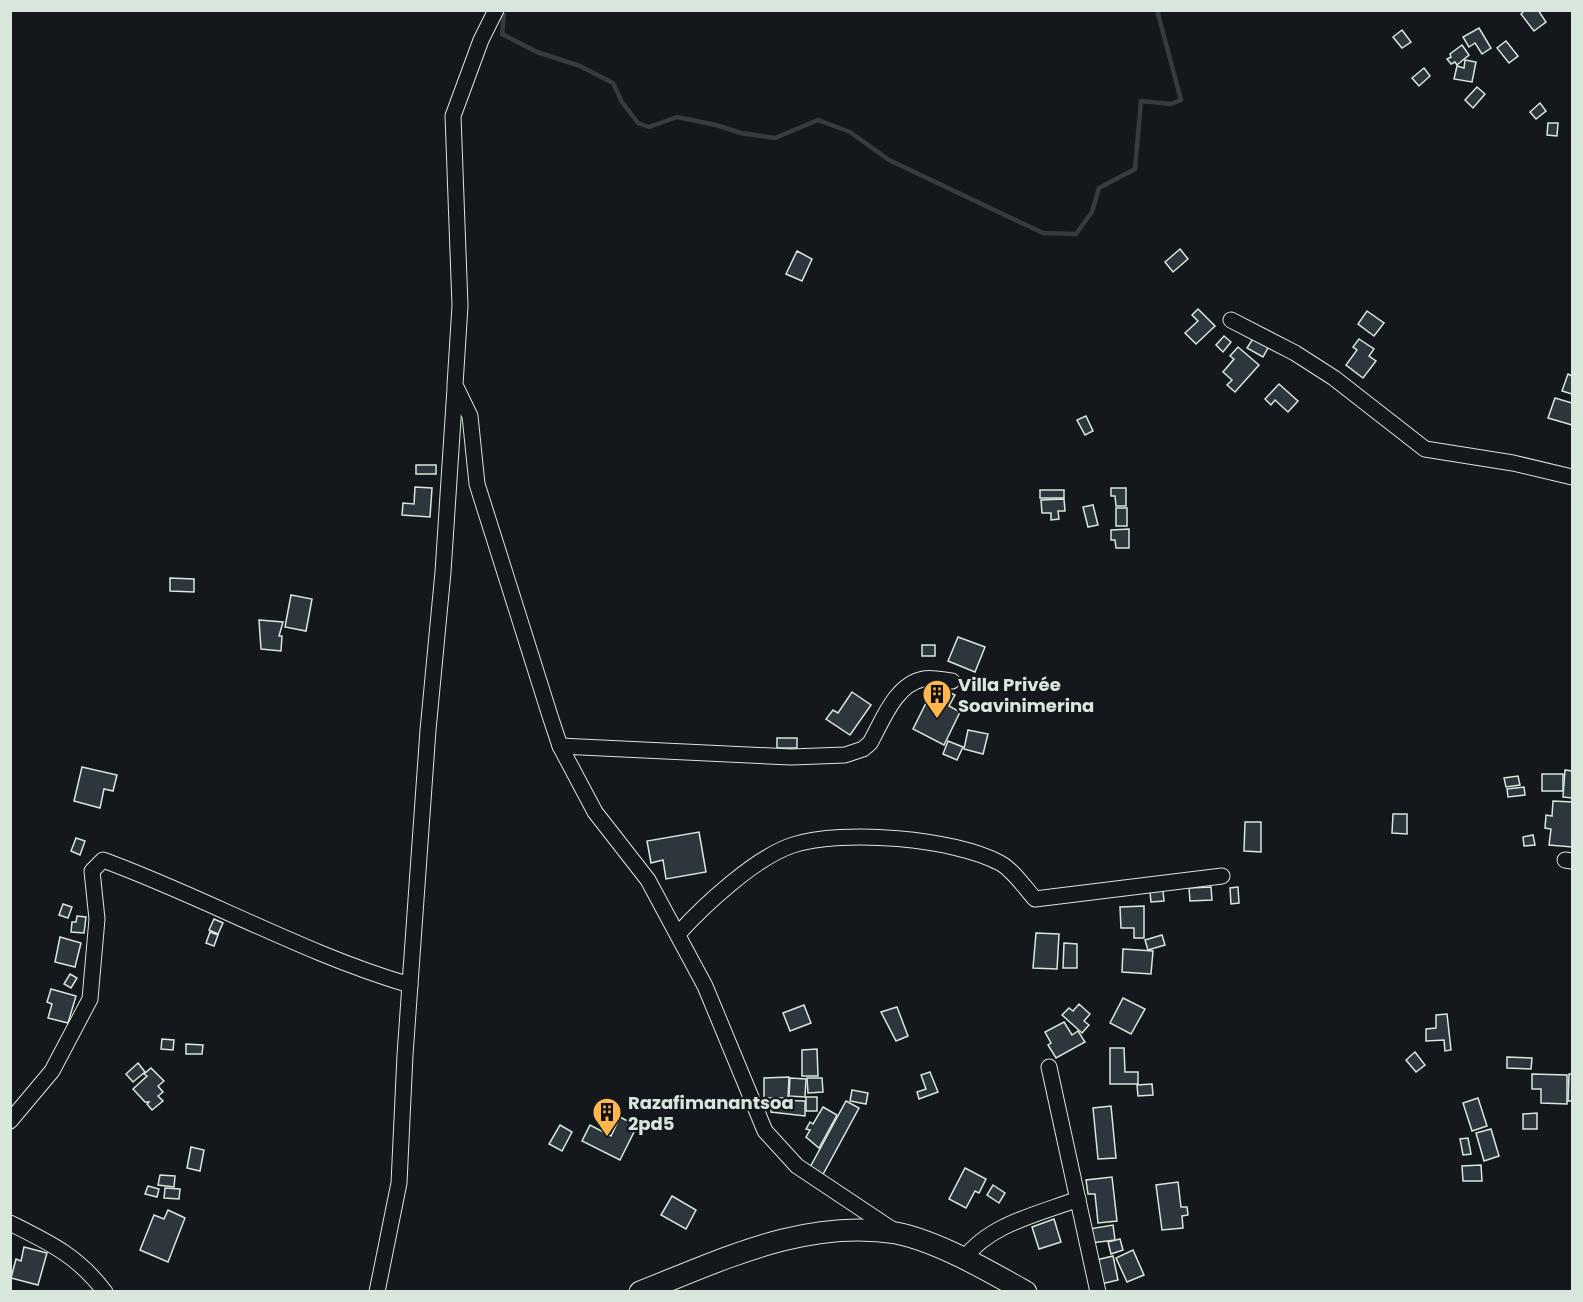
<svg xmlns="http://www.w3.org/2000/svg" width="1583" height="1302" font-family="Poppins,sans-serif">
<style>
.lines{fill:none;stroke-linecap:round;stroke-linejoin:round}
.stream{stroke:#363b3e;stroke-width:4.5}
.building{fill:#2c363c;stroke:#d8e6dc;stroke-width:1.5}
.street-casing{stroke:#d8e6dc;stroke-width:17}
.secondary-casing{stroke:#d8e6dc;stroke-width:23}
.street{stroke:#14181c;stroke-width:15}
.secondary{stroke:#14181c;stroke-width:21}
.labels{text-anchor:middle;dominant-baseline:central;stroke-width:4.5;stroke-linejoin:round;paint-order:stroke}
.poi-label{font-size:18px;font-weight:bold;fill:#d8e6dc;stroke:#14181c;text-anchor:start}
</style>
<rect width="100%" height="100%" fill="#14181c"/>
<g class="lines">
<!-- stream -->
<path class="stream" d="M504,15L502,34L537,52L580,66L613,83L622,102L638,123L649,127L677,117L716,125L741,133L775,138L818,120L850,132L889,160L1043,233L1076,234L1092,212L1099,188L1135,169L1141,101L1171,104L1181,100L1157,10"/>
</g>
<!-- building -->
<g class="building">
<path d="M1525,10H1538L1546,22L1534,31L1521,14Z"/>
<path d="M1479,28L1491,48L1482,54L1475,43L1469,47L1463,37Z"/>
<path d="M1402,30L1411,42L1402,48L1393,37Z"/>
<path d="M1506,41L1518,56L1509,63L1497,48Z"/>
<path d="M1462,45L1469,55L1457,65L1455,62L1451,64L1447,59L1451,57L1450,54Z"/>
<path d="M1465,60L1476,62L1472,82L1454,79L1457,66L1464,68Z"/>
<path d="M1424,68L1430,76L1419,86L1412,78Z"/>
<path d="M1477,87L1485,94L1473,108L1465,100Z"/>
<path d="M1540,103L1546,111L1536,119L1530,112Z"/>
<path d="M1548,123H1558L1557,136L1547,135Z"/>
<path d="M1180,249L1188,259L1173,272L1165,262Z"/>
<path d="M797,251L812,259L802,281L786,274Z"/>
<path d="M1198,309L1215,326L1196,344L1185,333L1198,321L1192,315Z"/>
<path d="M1367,311L1384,323L1374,336L1358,324Z"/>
<path d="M1224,336L1231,342L1223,352L1216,345Z"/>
<path d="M1254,337L1269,346L1263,357L1247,348Z"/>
<path d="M1359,339L1374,349L1369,356L1376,361L1363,378L1346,365L1357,350L1353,347Z"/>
<path d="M1238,347L1259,365L1235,392L1227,385L1232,380L1223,372L1234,359L1230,356Z"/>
<path d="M1568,374L1572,376V394L1562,391Z"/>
<path d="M1279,384L1298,401L1288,412L1275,400L1271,405L1265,399Z"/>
<path d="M1555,398L1572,403V425L1548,418Z"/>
<path d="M1086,416L1093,431L1085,435L1077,420Z"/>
<rect x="416" y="465" width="20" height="9"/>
<path d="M415,487L432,488L430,517L402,515L403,503L414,504Z"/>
<path d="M1111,488H1126V506H1116L1115,496H1111Z"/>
<rect x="1040" y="490" width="24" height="8"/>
<path d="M1064,499L1065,511H1058L1059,519L1051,520V513H1042L1041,500Z"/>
<path d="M1093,505L1098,525L1088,527L1083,507Z"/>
<rect x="1116" y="508" width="11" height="18"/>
<path d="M1129,529V548H1116L1115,540H1111V530Z"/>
<path d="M170,578L194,579V592L170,591Z"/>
<path d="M291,595L312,599L306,631L285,627Z"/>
<path d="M259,620L283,622L279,636H282L281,651L261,649Z"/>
<path d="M958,637L985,647L975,672L948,661Z"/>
<rect x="922" y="645" width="13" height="11"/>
<path d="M935,685L955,695L949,706L960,712L944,745L913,729Z"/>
<path d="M852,692L871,705L850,735L826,719L833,710L838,713Z"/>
<path d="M968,730L988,734L983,754L964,749Z"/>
<rect x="777" y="738" width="20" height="10"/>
<path d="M948,741L963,747L957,760L943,754Z"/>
<path d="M82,767L117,775L113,791L104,789L100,808L74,801Z"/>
<path d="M1565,770L1572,771V798L1563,797Z"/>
<rect x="1542" y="774" width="21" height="17"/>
<path d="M1518,776L1520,785L1506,787L1504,778Z"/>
<path d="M1524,787L1525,795L1508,797L1507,789Z"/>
<path d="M1553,801L1572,802V847L1549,845L1551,829L1545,828L1546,815L1552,816Z"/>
<path d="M1393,814H1407V834L1392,833Z"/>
<path d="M1245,822H1261V852L1244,851Z"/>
<path d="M699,832L706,872L666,879L663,860L651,863L647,841Z"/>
<path d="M1533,835L1535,845L1524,846L1523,837Z"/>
<path d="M76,838L85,841L80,855L71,851Z"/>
<path d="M1211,887L1212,900L1190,901L1189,888Z"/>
<path d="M1238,887L1239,903L1231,904L1230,888Z"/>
<path d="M1163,891L1164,901L1151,902L1150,892Z"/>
<path d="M63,904L72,907L68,918L59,915Z"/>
<path d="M1144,906V938H1134V928H1121L1120,907Z"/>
<path d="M77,916L86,917L84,933L71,932L72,922H76Z"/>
<path d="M214,919L223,923L218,934L209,930Z"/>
<path d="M210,932L218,935L214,946L206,943Z"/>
<path d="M1036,933L1059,934L1057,969L1033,968Z"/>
<path d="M1162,935L1165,945L1148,950L1145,940Z"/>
<path d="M60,937L81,943L75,967L55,962Z"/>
<path d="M1064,943L1077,944V968H1063Z"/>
<path d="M1123,949L1153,951L1151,974L1122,972Z"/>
<path d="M70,974L77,978L71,988L64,984Z"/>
<path d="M51,989L76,996L68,1023L48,1018L52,1004L47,1002Z"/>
<path d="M1123,998L1145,1009L1131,1034L1110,1023Z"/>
<path d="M1079,1004L1090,1014L1084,1021L1089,1025L1082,1033L1062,1015L1069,1008L1073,1011Z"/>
<path d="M804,1005L811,1023L790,1031L783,1013Z"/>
<path d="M897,1007L908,1036L896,1041L881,1012Z"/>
<path d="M1447,1014L1451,1050L1445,1051L1444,1040L1426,1041V1029L1436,1028V1015Z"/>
<path d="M1064,1022L1072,1035L1078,1031L1085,1042L1056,1058L1048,1045L1051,1043L1045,1032Z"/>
<path d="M162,1039L174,1040L173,1050L161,1049Z"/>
<path d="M186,1044L203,1045L202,1054H186Z"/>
<path d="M1110,1048H1124L1125,1072H1138V1084H1110Z"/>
<path d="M817,1049L818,1076H802V1050Z"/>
<path d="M1415,1052L1425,1065L1416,1072L1406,1060Z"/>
<path d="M1507,1057L1532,1058L1531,1069L1507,1068Z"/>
<path d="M138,1063L145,1072L133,1082L126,1074Z"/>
<path d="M151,1068L164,1081L158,1086L163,1092L158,1096L163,1101L152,1110L147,1104L149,1102H145L133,1089L147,1076L144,1074Z"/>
<path d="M930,1072L938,1092L919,1099L917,1092L926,1089L921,1075Z"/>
<path d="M1532,1074L1567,1075V1104L1541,1103V1089H1532Z"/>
<path d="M1569,1074H1572V1101H1568Z"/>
<path d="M789,1077L788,1098H764V1078Z"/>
<path d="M790,1078L806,1079L805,1097L789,1096Z"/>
<path d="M807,1078H822L823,1092L808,1093Z"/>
<path d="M1152,1084L1153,1095L1138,1096L1137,1085Z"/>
<path d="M852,1090L868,1093L866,1104L850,1101Z"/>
<rect x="806" y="1097" width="11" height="14"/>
<path d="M1478,1098L1487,1126L1472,1131L1463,1103Z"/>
<path d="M772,1100L805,1101V1116L771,1112Z"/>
<path d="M846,1101L859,1108L821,1178L808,1171Z"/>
<path d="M1111,1106L1116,1158L1098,1159L1093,1108Z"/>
<path d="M823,1107L837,1115L819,1148L806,1137L810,1130L806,1129L810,1122L813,1124Z"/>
<path d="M1537,1113V1129H1523V1114Z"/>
<path d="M620,1117L637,1126L620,1160L582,1141L590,1125L611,1136Z"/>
<path d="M560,1125L572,1132L562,1151L549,1144Z"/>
<path d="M1491,1129L1499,1156L1484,1161L1476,1133Z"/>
<path d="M1468,1138L1471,1154L1463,1155L1460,1139Z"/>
<path d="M191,1147L204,1150L200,1171L187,1168Z"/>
<path d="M1481,1165L1482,1181H1463L1462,1166Z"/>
<path d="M965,1168L986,1179L979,1193L975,1191L966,1208L949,1199Z"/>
<path d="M160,1175L175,1176L174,1187L158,1185Z"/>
<path d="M1112,1177L1117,1221L1098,1223L1095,1194H1088L1086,1180Z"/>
<path d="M1178,1182L1181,1207H1187L1188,1215L1182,1216L1183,1228L1162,1230L1156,1185Z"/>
<path d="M993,1185L1005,1193L999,1203L987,1195Z"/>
<path d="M148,1186L159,1189L157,1197L145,1194Z"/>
<path d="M165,1188L180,1189L179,1199L164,1198Z"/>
<path d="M672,1196L696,1210L686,1229L661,1215Z"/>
<path d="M168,1210L185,1218L168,1262L140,1250L154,1215L164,1219Z"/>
<path d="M1054,1219L1061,1242L1039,1249L1032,1227Z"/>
<path d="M1113,1225L1115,1240L1091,1243L1089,1229Z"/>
<path d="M1120,1239L1123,1250L1111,1254L1108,1242Z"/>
<path d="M24,1247L47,1253L38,1285L11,1278L16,1259L21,1261Z"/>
<path d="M1133,1250L1144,1275L1127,1282L1116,1258Z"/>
<path d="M1113,1256L1118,1280L1101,1284L1096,1260Z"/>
</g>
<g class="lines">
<!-- street casing -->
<g class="street-casing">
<g id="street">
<path d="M496,10L481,40L453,116L460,306L455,385L470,416L477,484L551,719L560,746L595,812L648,880L705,986L765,1131L797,1166L896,1232"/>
<path d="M1231,320L1295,353L1334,378L1425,449L1513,463L1572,477"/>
<path d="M560,746L791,757L845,755L863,749L870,743C883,720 895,685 923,679C932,677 943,680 952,681"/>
<path d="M1565,860L1572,861"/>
<path d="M678,934C704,905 756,857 793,845C844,829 953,838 1000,863C1013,870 1025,888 1035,899L1222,876"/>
<path d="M1049,1067L1098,1292"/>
<path d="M10,1121L52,1071L90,999L97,919L92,871L103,860C207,898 304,954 410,985"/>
<path d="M10,1223C50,1243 78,1256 105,1292"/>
<path d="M964,1259C989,1224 1039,1214 1078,1199"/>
<path d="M377,1292L399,1183L405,1055L428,730L443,572L455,388"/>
</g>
</g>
<!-- secondary casing -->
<g class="secondary-casing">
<path id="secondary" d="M640,1292C722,1260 806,1218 896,1233C937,1241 989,1271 1026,1292"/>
</g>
<!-- street -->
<use href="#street" class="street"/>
<!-- secondary -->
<use href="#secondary" class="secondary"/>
</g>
<!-- icons -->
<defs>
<g id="building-pin" transform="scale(1.5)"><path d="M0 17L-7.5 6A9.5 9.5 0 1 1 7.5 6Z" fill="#ffb74d" stroke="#14181c"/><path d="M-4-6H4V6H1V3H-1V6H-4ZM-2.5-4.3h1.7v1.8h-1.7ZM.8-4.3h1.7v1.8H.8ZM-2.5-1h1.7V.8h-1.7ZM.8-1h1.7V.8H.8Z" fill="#111"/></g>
</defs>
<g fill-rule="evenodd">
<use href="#building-pin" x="937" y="694"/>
<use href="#building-pin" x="607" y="1112"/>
</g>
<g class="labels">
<!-- poi labels -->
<g class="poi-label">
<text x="958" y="684">Villa Privée<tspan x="958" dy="21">Soavinimerina</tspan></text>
<text x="628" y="1102">Razafimanantsoa<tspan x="628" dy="21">2pd5</tspan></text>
</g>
</g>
<!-- border -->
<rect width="1583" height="1302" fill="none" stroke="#d8e6dc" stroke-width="24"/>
</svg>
